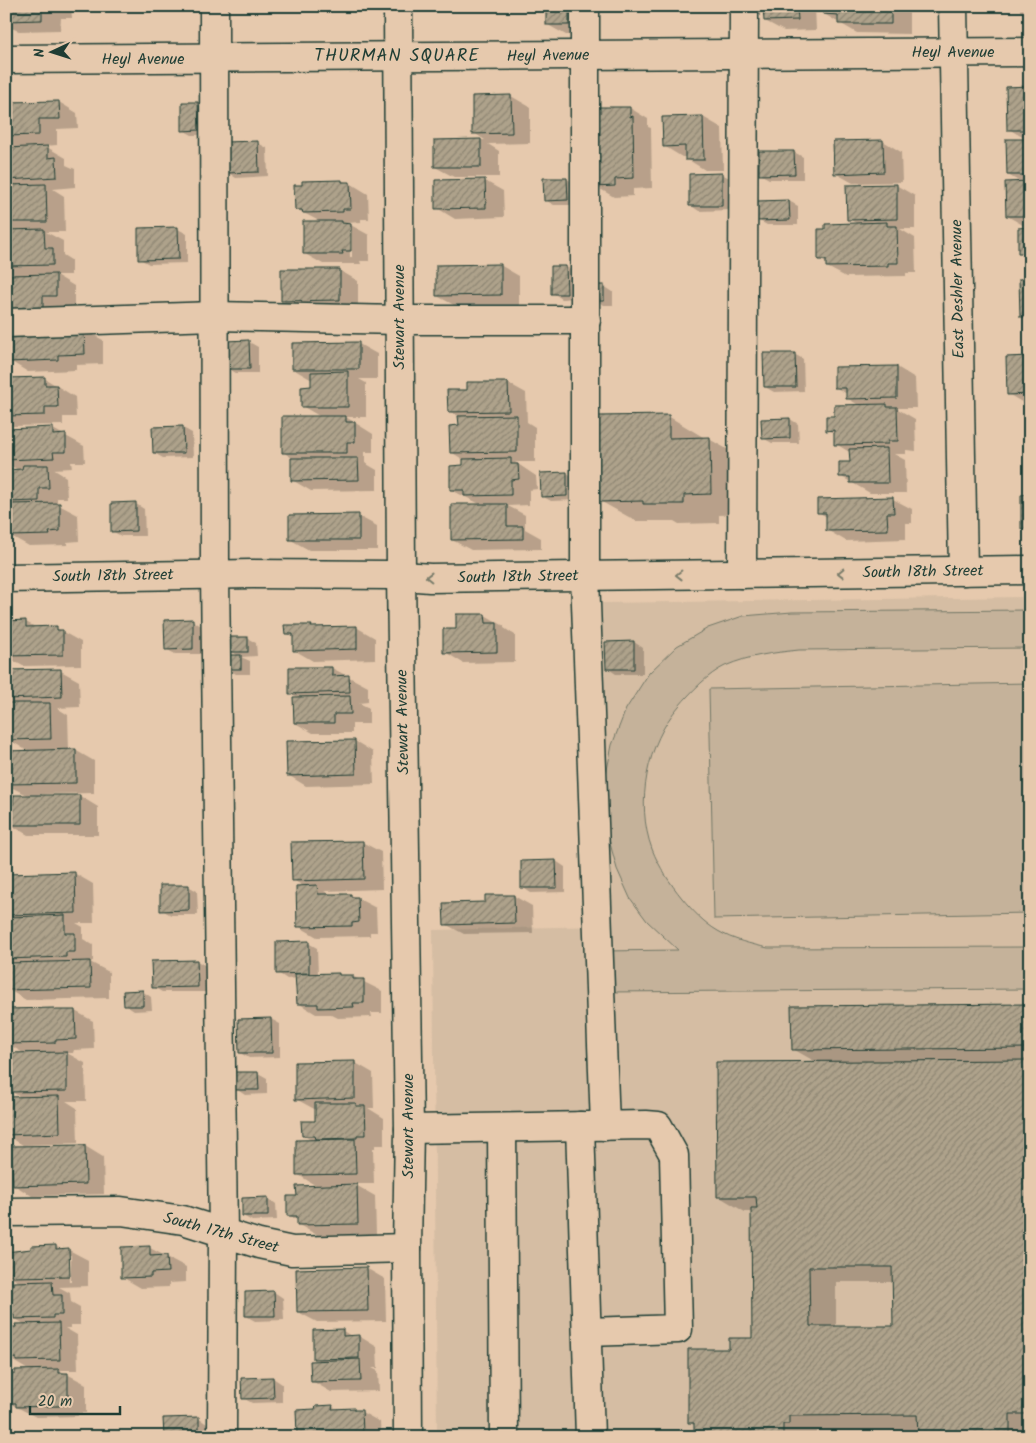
<svg xmlns="http://www.w3.org/2000/svg" width="1036" height="1443" font-family="Kalam,sans-serif">
<style>
.built{fill:#d5bda3}
.pitch{fill:#c5b29a;stroke:#727867}
.shadow{fill:#0003;fill-rule:evenodd}
.building{fill:url(#building-hatch);stroke:#1f3d34;fill-rule:evenodd}
.lines{fill:none;stroke-linecap:round;stroke-linejoin:round}
.minor-casing{stroke:#1f3d34;stroke-width:31}
.minor{stroke:#e6c9ad;stroke-width:28}
.oneway{stroke:#797c6a}
.labels{text-anchor:middle;dominant-baseline:central;stroke-width:4;stroke-linejoin:round;paint-order:stroke}
.street-label{font-size:16px;fill:#1f3d34;stroke:#e6c9ad}
.neighbourhood-label{font-size:18px;letter-spacing:1px;fill:#1f3d34;stroke:#e6c9ad}
</style>
<defs>
<pattern id="building-hatch" width="6" height="6" patternUnits="userSpaceOnUse" patternTransform="scale(1.25)"><rect width="6" height="6" fill="#aea28b"/><path d="M-1 1l2-2M0 6l6-6M5 7l2-2" fill="none" stroke="#8d8572"/></pattern>
</defs>
<rect width="100%" height="100%" fill="#e6c9ad"/>
<filter id="ink" filterUnits="userSpaceOnUse"><feTurbulence type="fractalNoise" baseFrequency=".02" numOctaves="2"/><feDisplacementMap in="SourceGraphic" scale="10" xChannelSelector="R" yChannelSelector="G"/><feConvolveMatrix kernelMatrix="1 2 1 2 8 2 1 2 1" color-interpolation-filters="sRGB"/></filter>
<g filter="url(#ink)">
<!-- built -->
<path class="built" d="M1030,597V1437H437L433,930L601,926V603Z"/>
<!-- pitch -->
<g class="pitch">
<path d="M1030,610V648L799,650C772,653 751,655 725,666C708,674 691,692 679,706C647,743 635,803 652,849C659,867 670,883 682,898C692,910 704,923 718,931C733,940 751,944 768,948L1030,947V989L605,992L603,951L678,950L647,921L630,898L617,869L608,836L605,780L612,745L626,709L649,673L677,646L708,628L743,616L792,612Z"/>
<path d="M1030,683V913L714,919L709,689Z"/>
</g>
<!-- shadow -->
<g class="shadow">
<path d="M6,6H71L72,18H61L60,30L19,31L6,26Z"/>
<path d="M539,6H587V35H566L548,25L547,11Z"/>
<path d="M765,6H815L816,30L784,31L765,21Z"/>
<path d="M824,6H909V34L857,33L824,14Z"/>
<path d="M1020,6H1030V17L1020,11Z"/>
<path d="M1030,88V263L1026,260V256L1019,253L1030,229L1007,216L1022,183L1008,175L1027,140L1009,129Z"/>
<path d="M511,96L530,107V143L488,144L499,151V177H454L435,167V141L485,140L474,133L473,97Z"/>
<path d="M59,102L77,113L78,128L57,129V145L45,146L66,158V165L75,169V187L53,189L64,196L65,232H46L63,241V255L71,260V275H56L74,286V306H61V318L6,315V276H17L6,270V231H14L6,227V186H8L6,185V149H14L6,144V103Z"/>
<path d="M198,103L207,108L208,135H192L183,130Z"/>
<path d="M630,108L648,119V127L651,128L652,188L633,189V196L614,197L595,186Z"/>
<path d="M703,117L722,128L723,170H705L687,159V157H682L664,146L663,118Z"/>
<path d="M883,141L901,152L902,182L853,183L835,173Z"/>
<path d="M258,143L267,148L268,176L236,178L227,172Z"/>
<path d="M794,152L803,157V179H769L760,174Z"/>
<path d="M722,174L731,179V210L699,211L690,205Z"/>
<path d="M567,179L576,184V205H554L545,200Z"/>
<path d="M342,181L350,183L368,194L369,219H361V222L347,223L369,235V261H360L361,264H323L305,254L321,222L296,209ZM349,231H352V257H350Z"/>
<path d="M485,181L503,191L504,217L455,219L437,208Z"/>
<path d="M896,185L915,196V229H900L915,238L916,273H906V276L846,277L827,267V264L820,259L858,224L849,219Z"/>
<path d="M789,201L798,206V225H767L758,220Z"/>
<path d="M178,229L187,234V263L149,264L140,259Z"/>
<path d="M500,265L519,276V305L456,306L437,296Z"/>
<path d="M566,267L575,272V298L562,299L553,293Z"/>
<path d="M339,270L358,281V310L301,311L282,300Z"/>
<path d="M1030,280V321L1021,316Z"/>
<path d="M604,286L613,292V305H604L595,300Z"/>
<path d="M84,330L103,340V364L76,365V370L28,372L10,361V356L6,354V332Z"/>
<path d="M249,342L258,347V373H236L227,368Z"/>
<path d="M359,344L377,354V379H359L366,383V417H346L373,434V452H365V463L377,470V490L311,491L292,480V458L283,452L321,417L302,406L312,388V380L293,369Z"/>
<path d="M794,354L803,359L804,391L774,392L765,387Z"/>
<path d="M1030,358V405H1027L1008,394Z"/>
<path d="M897,367L915,378L916,408H896L915,419L916,451L906,450V454H894L905,460L906,493H870L840,476L851,463V453L836,444L835,434L828,430L835,417L860,406L847,398V394L835,387Z"/>
<path d="M44,378L75,397L76,417H63V425L13,426L6,422V379Z"/>
<path d="M508,383L526,393L527,422L535,427V462H515L536,476L537,489L529,490V505L508,506L525,515V529L541,538V549L471,550L452,540L482,505L451,490L465,466L464,460L451,452L460,426V417L449,411L469,391Z"/>
<path d="M668,416L703,437V439H709L745,459L746,514L719,515V523L679,524L674,521H636L600,501Z"/>
<path d="M790,419L798,424L799,443H772L763,438Z"/>
<path d="M183,428L192,433L193,457L163,458L154,453Z"/>
<path d="M53,429L84,446L85,462H71L72,468L53,469L66,477L67,498H57V504L78,515L79,541L67,542L68,545L29,546L11,536L10,508L6,506V471H20L6,463V430Z"/>
<path d="M567,473L576,479V500L551,501L542,496Z"/>
<path d="M893,499L912,509V523H906V539L846,541L827,530V517L818,512Z"/>
<path d="M136,504L144,509L145,536H121L112,531Z"/>
<path d="M358,516L377,526V550H309L291,540Z"/>
<path d="M485,615L504,626V628L515,635V662L463,663L445,652L458,631Z"/>
<path d="M192,620L201,626L202,654H175L166,649Z"/>
<path d="M6,622H26L37,628H56L81,642V665L23,666L6,657Z"/>
<path d="M311,626L315,628L356,627L375,638V659L313,661L294,650V638L286,633Z"/>
<path d="M247,638L256,643L257,656L241,657L250,661V674H236L227,669L239,656L231,651Z"/>
<path d="M634,642L643,648V674H616L607,668Z"/>
<path d="M332,668L368,687V702L359,703L369,708V724H352V733H313L295,723L300,698L290,693Z"/>
<path d="M61,671L79,681L80,707L57,708L68,715L69,751L75,750L94,761V793L42,794V796H80L98,807V835H28L9,824L14,806L30,796L6,785V752H29L8,739L12,704L6,701V672Z"/>
<path d="M355,741L373,752L374,784L306,786L288,775Z"/>
<path d="M362,842L381,852L382,889L324,891L332,895H351L376,908L377,932H370V936L317,937L298,926L305,887L293,880Z"/>
<path d="M556,861L565,867V892L531,893L522,887V862Z"/>
<path d="M74,873L93,884L94,923H76L83,927V939L93,945V961L90,962L109,972V998L26,1000L7,989L15,964L6,958L11,938L10,920L6,918V875Z"/>
<path d="M188,886L197,891L198,915H171L162,910Z"/>
<path d="M514,896L532,906L533,933L464,934L445,924L486,903Z"/>
<path d="M308,943L317,948L318,974H338L342,976H352L382,991V1013H371L372,1017L338,1018L330,1014H316L298,1003L297,978L287,979L278,973Z"/>
<path d="M197,961L206,966V992H162L153,987Z"/>
<path d="M142,991L151,997L152,1010L134,1011L125,1005Z"/>
<path d="M1030,1005V1437H925L919,1433V1430L816,1431V1437H696L695,1426L689,1422L730,1350L753,1339L752,1212H745L718,1196L816,1062L793,1049ZM836,1282H894V1327L836,1328Z"/>
<path d="M54,1009L59,1011H75L93,1021L94,1049L74,1050L73,1053H67L85,1063L86,1101H66L77,1108L78,1143L23,1145L6,1135L22,1098L10,1091L25,1054L8,1044Z"/>
<path d="M271,1019L280,1024V1057L249,1058L240,1053Z"/>
<path d="M354,1062L373,1073L374,1108H368L384,1118V1145H375V1148H373L374,1184H354L375,1196L376,1234L317,1235L299,1225V1221L288,1215L298,1197L318,1187L297,1174L312,1141L303,1135L316,1122V1110L296,1099Z"/>
<path d="M258,1073L267,1078V1094L245,1095L236,1089Z"/>
<path d="M85,1146L103,1157L104,1194L32,1196L14,1185Z"/>
<path d="M268,1198L276,1204L277,1220L252,1221L243,1216Z"/>
<path d="M56,1246L62,1250H69L88,1260V1286L59,1287L70,1293L71,1302L80,1307V1325H71V1328H65L77,1335L78,1370H59L86,1384V1413H78V1416L36,1417L9,1403L17,1375L30,1371L8,1358L17,1328L26,1325L7,1314L14,1287L21,1283L6,1275ZM68,1255H71V1282H69Z"/>
<path d="M150,1248L186,1267V1282L169,1283V1287L141,1288L122,1277Z"/>
<path d="M366,1268L385,1279L386,1321L317,1322L298,1312Z"/>
<path d="M274,1292L283,1298L284,1320L255,1321L246,1316V1293Z"/>
<path d="M343,1331L353,1337L359,1336L377,1347L378,1368H372L378,1371L379,1391L331,1392L312,1381L321,1362L315,1358Z"/>
<path d="M273,1378L282,1384V1402L252,1403L243,1398Z"/>
<path d="M332,1406L338,1410H354L362,1412L380,1422L381,1437H301L298,1435L316,1410Z"/>
<path d="M198,1418L207,1424L208,1437H165Z"/>
</g>
<!-- building -->
<g class="building">
<path d="M6,6H53L54,8H42V20L6,21Z"/>
<rect x="546" y="6" width="23" height="19"/>
<path d="M763,6H797L798,20L764,21Z"/>
<path d="M823,6H891V24H838V15L823,14Z"/>
<path d="M1030,86V130H1007L1006,87Z"/>
<path d="M511,95L512,133L472,134V96Z"/>
<path d="M59,101L60,119H39V135L6,136V102Z"/>
<path d="M182,102H198L199,130L182,131Z"/>
<path d="M595,107H630V117L633,116L634,178L615,179V186L594,187Z"/>
<path d="M703,116L704,160H685V146L663,147L662,117Z"/>
<path d="M481,139V167H434V140Z"/>
<path d="M1006,139H1030V175H1007Z"/>
<path d="M883,140L884,172L834,174L833,141Z"/>
<path d="M258,141L259,172L226,173L225,142Z"/>
<path d="M48,146V158L56,157L57,177L6,180V148Z"/>
<path d="M759,151H794L795,174L759,175Z"/>
<path d="M722,173V206H689V174Z"/>
<path d="M543,178H567L568,200L544,201Z"/>
<path d="M485,179L486,208L435,209V180Z"/>
<path d="M342,180V182H350L351,209H343V212L303,213L302,210H295L294,185H302V181Z"/>
<path d="M1030,181V216H1006L1005,182Z"/>
<path d="M46,184L47,222H6V185Z"/>
<path d="M897,184V219L847,220L846,185Z"/>
<path d="M789,200L790,220L757,221V201Z"/>
<path d="M303,221H342V223L351,224V251H342L343,254H303Z"/>
<path d="M887,222V226H897L898,263H888V266L826,267V260H818V229H825V224Z"/>
<path d="M178,227L179,259L138,260V228Z"/>
<path d="M1030,227V261H1025L1024,253H1018V228Z"/>
<path d="M44,229L45,248H53V265L6,266V230Z"/>
<path d="M501,264V295L436,296V265Z"/>
<path d="M551,266H566L567,294H551Z"/>
<path d="M281,269H340V300L281,301Z"/>
<path d="M56,274V296H43V308L6,309V275Z"/>
<path d="M1030,278V317H1020L1019,279Z"/>
<rect x="594" y="285" width="10" height="16"/>
<path d="M84,328L85,354L58,355V360L8,362L9,351H6V330Z"/>
<path d="M249,340L250,369H226L225,341Z"/>
<path d="M359,342V369H292V343Z"/>
<path d="M763,353H795L796,387H764Z"/>
<path d="M1030,356V394L1007,395L1006,357Z"/>
<path d="M897,366V398L846,399V388H834V367Z"/>
<path d="M348,371V407H301V387L311,386V372Z"/>
<path d="M45,377V385H57L58,407H45V415L6,416V378Z"/>
<path d="M467,382H508L509,411L448,412L447,390H467Z"/>
<path d="M887,404V407H897L898,441H888V444L834,445V430L826,431V416H834V405Z"/>
<path d="M517,415V452L450,453L449,426L459,425L458,416Z"/>
<path d="M669,415V438L710,437L711,494L684,495V504H643V501L599,502L598,416Z"/>
<path d="M282,416H346V422H355V442H347V453H282Z"/>
<path d="M790,418V438L762,439L761,419Z"/>
<path d="M183,426L184,453H153L152,427Z"/>
<path d="M53,427V435L66,434V452H53L54,458L6,460V429Z"/>
<path d="M887,448L888,483H850V477H839V462H850L849,449Z"/>
<path d="M291,458H358L359,480L291,481Z"/>
<path d="M511,458V464H518L519,479L511,480V495L464,496V490H450V466L463,465V459Z"/>
<path d="M23,465H48L49,488H39V501L6,502V470L22,469Z"/>
<path d="M567,472V496L541,497L540,473Z"/>
<path d="M1030,494V528L1021,529V495Z"/>
<path d="M893,497L894,513H887L888,530L826,531V513H817V499Z"/>
<path d="M136,502V531L111,532V503Z"/>
<path d="M60,503V531L49,532L50,535L10,536L9,504Z"/>
<path d="M451,504H507V526H523V539L451,540Z"/>
<path d="M359,514V540H289V515Z"/>
<path d="M456,614H485L486,623H497V652L443,653V629H456Z"/>
<path d="M193,619V649L165,650L164,620Z"/>
<path d="M26,620V627L57,626V630H63V655L6,656V621Z"/>
<path d="M284,625H312L311,627L357,626V649L293,651V634H285Z"/>
<rect x="230" y="637" width="18" height="15"/>
<path d="M634,641V669H606L605,642Z"/>
<rect x="225" y="655" width="16" height="14"/>
<path d="M289,667H332V676L349,675L350,692L289,694Z"/>
<path d="M61,669L62,697L6,699V670Z"/>
<path d="M350,696L351,714H334V723H294L293,697Z"/>
<path d="M6,703H50L51,739L7,740Z"/>
<path d="M355,740L356,774L287,776L286,741Z"/>
<path d="M76,749V783L7,784L6,751Z"/>
<path d="M14,795H80V825H8V805H13Z"/>
<path d="M363,841L364,879L292,881L291,842Z"/>
<path d="M556,860L557,888H521V861Z"/>
<path d="M75,872L76,913L6,915V874Z"/>
<path d="M160,885H189V910L160,911Z"/>
<path d="M317,885L318,894H351V897H358L359,922L352,923V926L297,927L296,886Z"/>
<path d="M485,895H514L515,923L444,925L443,903L485,902Z"/>
<path d="M65,915V933H75V952H66V957L6,959V937H9V917Z"/>
<path d="M309,941V973L276,974V942Z"/>
<path d="M197,960L198,987L152,988L151,961Z"/>
<path d="M90,961L91,988L6,990V963Z"/>
<path d="M339,973V975H353V979H364V1003H353L354,1007L318,1008V1004H297L295,974Z"/>
<path d="M143,990V1006H124L123,991Z"/>
<path d="M1030,1004V1048L792,1050L791,1006Z"/>
<path d="M55,1008L54,1010H75L76,1039L55,1040V1043L7,1044L6,1009Z"/>
<path d="M271,1018L272,1053H239L238,1019Z"/>
<path d="M67,1052V1091L9,1092L7,1053Z"/>
<path d="M1030,1060V1264H1028L1030,1414H1010V1433L918,1434L917,1415L789,1416V1424H783V1437H694V1423H688V1349H729V1338H752L751,1208H757L756,1197H717L716,1062ZM809,1267H892L893,1326H810Z"/>
<path d="M355,1061V1098L295,1100V1062Z"/>
<path d="M234,1072H258L259,1090H235Z"/>
<path d="M59,1096L60,1133L6,1135V1097Z"/>
<path d="M315,1103H356V1106H365L366,1135H357V1138L316,1139L315,1136H302L301,1121H315Z"/>
<path d="M355,1139L356,1174L296,1175V1140Z"/>
<path d="M85,1145L86,1184L13,1186L11,1146Z"/>
<path d="M357,1184L358,1224L297,1225V1216H287V1196H297L296,1186Z"/>
<path d="M268,1197V1216H242V1198Z"/>
<path d="M56,1245V1249L69,1248L70,1276L13,1277V1275H6V1252L31,1249V1246Z"/>
<path d="M150,1246V1256L167,1255L168,1272L151,1273V1277L121,1278V1247Z"/>
<path d="M367,1267L368,1311L297,1312L296,1269Z"/>
<path d="M52,1281L53,1295H62V1315H53V1318L14,1319V1315H6V1286H13V1282Z"/>
<path d="M274,1291L275,1316H245V1292Z"/>
<path d="M59,1323L60,1360L16,1361V1358L7,1359L6,1327H16L15,1324Z"/>
<path d="M343,1329V1336L359,1335V1358L313,1359V1330Z"/>
<path d="M360,1359L361,1381L311,1382L310,1361Z"/>
<path d="M59,1369V1373H68V1403H60V1406L16,1407V1403H7V1374H15V1370Z"/>
<path d="M273,1377L274,1398L242,1399L241,1378Z"/>
<path d="M333,1405L332,1409L354,1408V1410H362L363,1432H355V1434L332,1435V1437L297,1435L296,1410L315,1409L316,1406Z"/>
<path d="M199,1417V1437H164L163,1418Z"/>
</g>
<g class="lines">
<!-- minor casing -->
<g class="minor-casing">
<g id="minor">
<path d="M214,6L215,575L223,1233L222,1437"/>
<path d="M398,6L401,576L409,1129L407,1248L408,1437"/>
<path d="M585,6V576L605,1126"/>
<path d="M953,6L963,571"/>
<path d="M6,59L1030,52"/>
<path d="M6,323L215,316L399,320H586"/>
<path d="M742,574L744,6"/>
<path d="M6,578L252,574L391,575L430,578L1030,570"/>
<path d="M580,1126L590,1437"/>
<path d="M502,1128L504,1437"/>
<path d="M409,1129L646,1125L658,1126L674,1155L678,1329L588,1332"/>
<path d="M6,1212L121,1211L183,1220L259,1244L292,1251L407,1248"/>
</g>
</g>
<!-- minor -->
<use href="#minor" class="minor"/>
</g>
<!-- one-way arrows -->
<defs><path id="oneway-chevron" d="M-2-3.5L2.5 0L-2 3.5" fill="none" stroke-width="1.6" stroke-linecap="round" stroke-linejoin="round" transform="scale(1.25)"/></defs>
<g class="oneway">
<use href="#oneway-chevron" transform="translate(841 573) rotate(179)"/>
<use href="#oneway-chevron" transform="translate(679 575) rotate(179)"/>
<use href="#oneway-chevron" transform="translate(429 577) rotate(-179)"/>
</g>
</g>
<g class="labels">
<!-- street labels -->
<g class="street-label">
<text x="953" y="52">Heyl Avenue</text>
<text transform="translate(548 56) rotate(-1)">Heyl Avenue</text>
<text x="143" y="59">Heyl Avenue</text>
<text transform="translate(958 289) rotate(-91)">East Deshler Avenue</text>
<text transform="translate(399 317) rotate(-90)">Stewart Avenue</text>
<text transform="translate(923 572) rotate(-1)">South 18th Street</text>
<text transform="translate(113 576) rotate(-1)">South 18th Street</text>
<text transform="translate(518 577) rotate(-1)">South 18th Street</text>
<text transform="translate(403 722) rotate(-91)">Stewart Avenue</text>
<text transform="translate(408 1126) rotate(-90)">Stewart Avenue</text>
<text transform="translate(221 1233) rotate(15)">South 17th Street</text>
</g>
<!-- neighbourhood labels -->
<g class="neighbourhood-label">
<text x="397" y="56">THURMAN SQUARE</text>
</g>
</g>
<!-- margin -->
<rect width="1036" height="1443" fill="none" stroke="#e6c9ad" stroke-width="25"/>
<rect x="12" y="12" width="1011" height="1418" fill="none" stroke="#1f3d34" stroke-width="2" filter="url(#ink)"/>
<!-- north arrow -->
<g transform="translate(52 52) rotate(266)" stroke="#e6c9ad" stroke-width="4" paint-order="stroke">
<path d="M0-4L9 19L0 12L-9 19Z" fill="#1f3d34"/>
<text y="-8" font-size="14" font-weight="bold" text-anchor="middle" fill="#1f3d34">N</text>
</g>
<!-- scale -->
<path d="M30 1406v8h90v-8" fill="none" stroke="#1f3d34" stroke-width="2.5"/>
<text x="38" y="1406" font-size="15" fill="#1f3d34" stroke="#e6c9ad" stroke-width="4" paint-order="stroke">20 m</text>
</svg>
